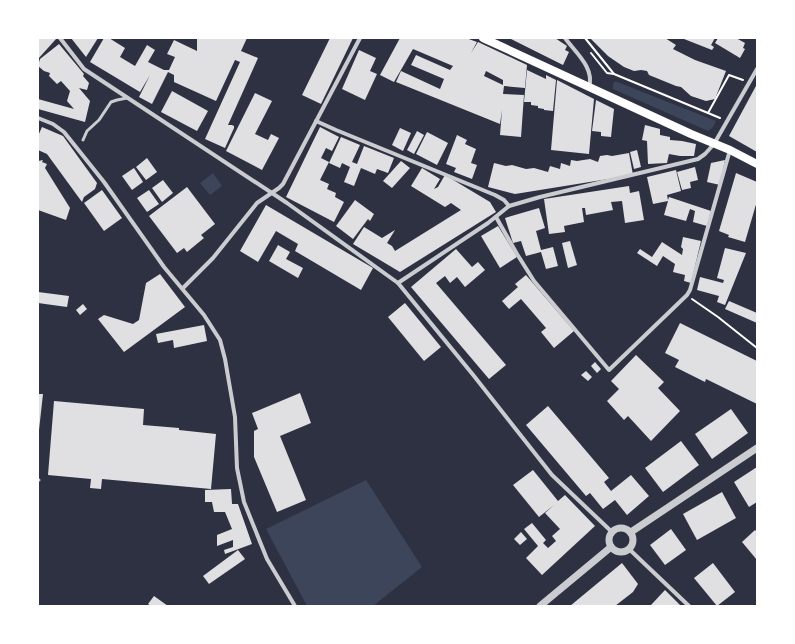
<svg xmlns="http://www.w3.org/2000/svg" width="795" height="644" font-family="Manrope,sans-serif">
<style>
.green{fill:#3c4559}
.building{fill:#e0e0e3;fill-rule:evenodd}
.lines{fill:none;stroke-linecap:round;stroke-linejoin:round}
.path{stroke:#fff;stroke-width:2}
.service{stroke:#caccd0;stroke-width:3}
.minor{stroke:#caccd0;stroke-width:4}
.tertiary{stroke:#caccd0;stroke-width:7}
.secondary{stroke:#fff;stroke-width:8}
</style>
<rect width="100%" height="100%" fill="#2d3142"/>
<!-- green -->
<g class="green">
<path d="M615,81L716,121C714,126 712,129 708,131L613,89V84Z"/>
<path d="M213,173L222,186L210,195L200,183Z"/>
<path d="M366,480L422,567L373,606H307L266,529Z"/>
</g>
<!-- building -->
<g class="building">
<path d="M38,38H55L56,39L38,59Z"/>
<path d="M71,38H98L86,57Z"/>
<path d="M104,38H109L125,48L120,57L135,66L147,45L155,50L148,62L164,70H169L175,57L167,54L174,40L197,51V38H247L241,51L258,58L228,125H232L234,126V128L225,148L205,139L240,62L235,60L216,101L174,82V75L168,72L152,104L139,97L150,75L140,92L90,62Z"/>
<path d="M330,38H353L321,104L302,95Z"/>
<path d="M400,38H466L477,42L471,53L478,42L527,65L525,88L504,86L503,94L524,95L521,137L500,135L502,110L500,124L396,82L401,71L440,89L444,79L411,65L416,55L450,70L453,66L413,49L394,82L380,75ZM486,71L503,80V85L484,76Z"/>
<path d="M509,38H555L567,46L565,50L569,52L563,65Z"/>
<path d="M590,38H665L676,45L673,49L695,60L726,71L715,99L706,101L691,96L681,87L676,86L649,75L647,71L641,70L634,71L624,67L608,56Z"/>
<path d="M686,38H715L711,45L714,47L712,50L684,39Z"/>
<path d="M718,38H736L745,43L743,48L745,49L740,58L715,43Z"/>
<path d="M59,44L84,74L83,76L89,83L87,90L79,88L90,101L85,122L38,109V99L74,109L67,101L70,91L61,81L57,84L49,76L50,73L44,71L38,66L40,59Z"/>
<path d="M359,50L376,58L370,71L377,74L365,100L342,89Z"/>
<path d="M527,70L546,79V75L556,80L553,111L544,110V109L538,108V106L531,105V102H524Z"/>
<path d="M557,80L594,99L589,154L551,150Z"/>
<path d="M757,84V152L729,136Z"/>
<path d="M172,91L208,111L197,131L161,112Z"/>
<path d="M255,93L272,101L255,134L268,140L271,134L279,138L262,170L226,151Z"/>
<path d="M596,100L614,109L611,137L601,136V132L592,131Z"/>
<path d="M645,125L660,129V135L670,137V140L682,141L696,144L694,156H680L669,154L667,163L648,164L647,141L642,140Z"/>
<path d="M42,127L63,136L97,183L95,189L84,197L82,202L47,154L38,150V136Z"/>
<path d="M320,127L339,137L332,151L326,148L321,158L329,162L320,180L329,184L327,189L336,193L335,197L344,202L334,222L286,197Z"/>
<path d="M400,128L411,133L403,151L392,145Z"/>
<path d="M417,131L424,135L414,154L407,150Z"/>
<path d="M427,132L448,143L437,165L416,154Z"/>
<path d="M457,135L467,140L465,144L476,149L471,163L477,165L472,179L454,172L456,168L446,164Z"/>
<path d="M341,137L360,145L352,162L357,164L364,146L394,158L388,173L377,169L375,174L361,168L354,186L344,182L350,167L342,163L340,168L329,163Z"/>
<path d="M637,150L641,167L634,169L630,152Z"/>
<path d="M629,153L633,175L515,194L488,187L494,163L506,166L512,165L526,169L534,168L548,172L550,166L560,169L561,163L570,166L571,160L577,161L590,159L598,162L600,156L607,155L612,156Z"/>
<path d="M147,158L157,172L146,180L136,167Z"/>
<path d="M43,160L42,162L47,164L45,168L70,208L66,220L38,210V161Z"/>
<path d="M725,160L720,185L707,182L711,163Z"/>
<path d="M401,161L410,168L392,188L383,181Z"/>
<path d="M695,167L698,180L690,182L691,188L682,190L677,172Z"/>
<path d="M134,168L143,182L132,190L122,176Z"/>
<path d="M422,168L440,179L434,189L438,187L445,175L490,202L496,212L400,272L353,244L364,227L382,238L395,230L387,243L392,246L395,251L461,210L451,203L445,207L411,186Z"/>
<path d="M676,170L681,191L667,195L668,200L669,197L711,211L707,226L693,222L695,211L690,209L686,221L664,215L668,201L653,204L647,177Z"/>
<path d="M736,173L757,182V201L745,242L728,237L729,235L719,231Z"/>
<path d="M163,180L173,193L162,202L152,188Z"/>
<path d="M629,186L630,193L639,191L644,220L625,223L622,201L611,202L613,210L586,215L585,208H582L584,222L564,226L565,232L549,234L544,199Z"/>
<path d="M187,187L215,224L201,235L204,238L187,252L184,248L177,253L149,216Z"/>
<path d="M102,190L122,218L104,231L84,203Z"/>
<path d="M149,190L159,204L147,212L137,198Z"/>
<path d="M355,200L374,214L370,221L368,219L353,239L336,226Z"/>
<path d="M266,205L373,268L361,290L295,251L298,244L276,231L258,262L240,251Z"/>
<path d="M539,208L545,228L536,231L541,250L553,247L558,266L546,269L541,252L526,256L521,241L513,243L505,218Z"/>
<path d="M498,226L517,257L500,268L481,236Z"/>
<path d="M683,237L701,241L691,283L684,281L685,275L673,272L675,264L663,256L657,266L637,253L640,249L652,257L662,242L682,255L683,249L681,247Z"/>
<path d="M570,241L577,265L568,268L562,243Z"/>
<path d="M278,245L290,252L286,259L303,268L298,278L269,261Z"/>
<path d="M725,248L746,253L725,305L717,302L719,296L697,290L700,277L723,283L724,280L717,278Z"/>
<path d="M456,249L472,267L478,262L485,270L465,287L457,277L450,283L445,276L436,283L506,365L489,379L411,287Z"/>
<path d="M160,274L185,307L124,352L98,319L104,315L133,324L139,320L146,283Z"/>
<path d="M526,275L574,331L554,348L541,332L546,328L521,299L509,309L502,301L518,287L515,284Z"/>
<path d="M38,292L69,296L67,307L38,303Z"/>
<path d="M729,301L757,313V323L725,309Z"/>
<path d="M405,303L441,347L424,361L388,317Z"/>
<path d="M83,304L87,309L80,315L76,310Z"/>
<path d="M680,323L757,361V404L706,379L705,382L675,367L679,360L665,353Z"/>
<path d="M204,325L207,341L174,348L173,340L158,343L156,334Z"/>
<path d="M636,355L664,382L658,388L680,411L651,441L628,416L624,420L607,401L619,389L611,381Z"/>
<path d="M595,362L601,369L597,373L591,366Z"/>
<path d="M586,371L592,377L588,381L581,375Z"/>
<path d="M300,393L311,423L280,436L306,500L277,512L254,457V431L258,429L252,413Z"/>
<path d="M38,394H43L39,430H38Z"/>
<path d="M54,401L144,409L143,425L179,428V430L216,434L211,489L102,479L101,489L90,488L91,479L48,475Z"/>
<path d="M548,406L609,478L604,482L611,491L631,475L649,496L627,515L615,500L603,509L590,493L586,496L526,425Z"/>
<path d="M731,409L748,433L712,459L695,434Z"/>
<path d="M681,441L699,465L663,492L645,468Z"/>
<path d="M757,467V502L749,507L734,482Z"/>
<path d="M533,470L558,501L565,495L595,526L542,575L526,558L538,546L524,529L532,523L546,540L543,543L548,548L556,541L552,536L560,529L545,513L554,505L539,517L513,485Z"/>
<path d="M231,489L232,504H238L252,544L225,554L224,550L233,547V540L217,546V535L232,529L225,512H214L212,502H205V490Z"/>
<path d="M722,492L736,518L697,540L683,514Z"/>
<path d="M671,529L686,550L665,565L650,545Z"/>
<path d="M755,530L757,532V560L742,542Z"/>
<path d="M521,532L527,539L520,545L514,539Z"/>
<path d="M238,550L245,559L209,584L203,576Z"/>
<path d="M622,563L638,584L633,592L615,606H570Z"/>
<path d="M713,563L735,592L717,606L694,578Z"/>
<path d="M665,590L681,606H651V605Z"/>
<path d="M154,596L168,606H151L148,604Z"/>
</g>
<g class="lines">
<!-- path -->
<g class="path">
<path d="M585,38L614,74L708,113L729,75L743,80"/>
<path d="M591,53L607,73L614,74"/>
<path d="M708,113L720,118"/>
<path d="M692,299L718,317L757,348"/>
</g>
<!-- service -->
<g class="service">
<path d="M83,140L87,131L99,120L111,102L117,100L127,98"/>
<path d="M38,480H39"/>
</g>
<!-- minor -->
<g class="minor">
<path d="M60,38L84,69L287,203L398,283L474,376L552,475L612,532"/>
<path d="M565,38C575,52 595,68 589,87"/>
<path d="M38,118L53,124L64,132L104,182L164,267L204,315L220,340L225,359L235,417L237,468L244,502L267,559L295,606"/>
<path d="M316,121L336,130L495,195L504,200L509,206"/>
<path d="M496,217L517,254L534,281L609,370L687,295L690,290L730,150"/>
<path d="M398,283L488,223L509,206L540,197L698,159L705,154L714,144L757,69"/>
<path d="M183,288L213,258L257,203L279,188L283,184L360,38"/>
<path d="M629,549L689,606"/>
</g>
<!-- tertiary -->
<g class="tertiary">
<circle cx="621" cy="540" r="12"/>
<path d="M631,532L757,448"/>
<path d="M540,606L611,547"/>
</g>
<!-- secondary -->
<path class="secondary" d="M483,38L691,134L730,150L757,164"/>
</g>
<!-- border -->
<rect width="795" height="644" fill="none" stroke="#ffffff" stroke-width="78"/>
</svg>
